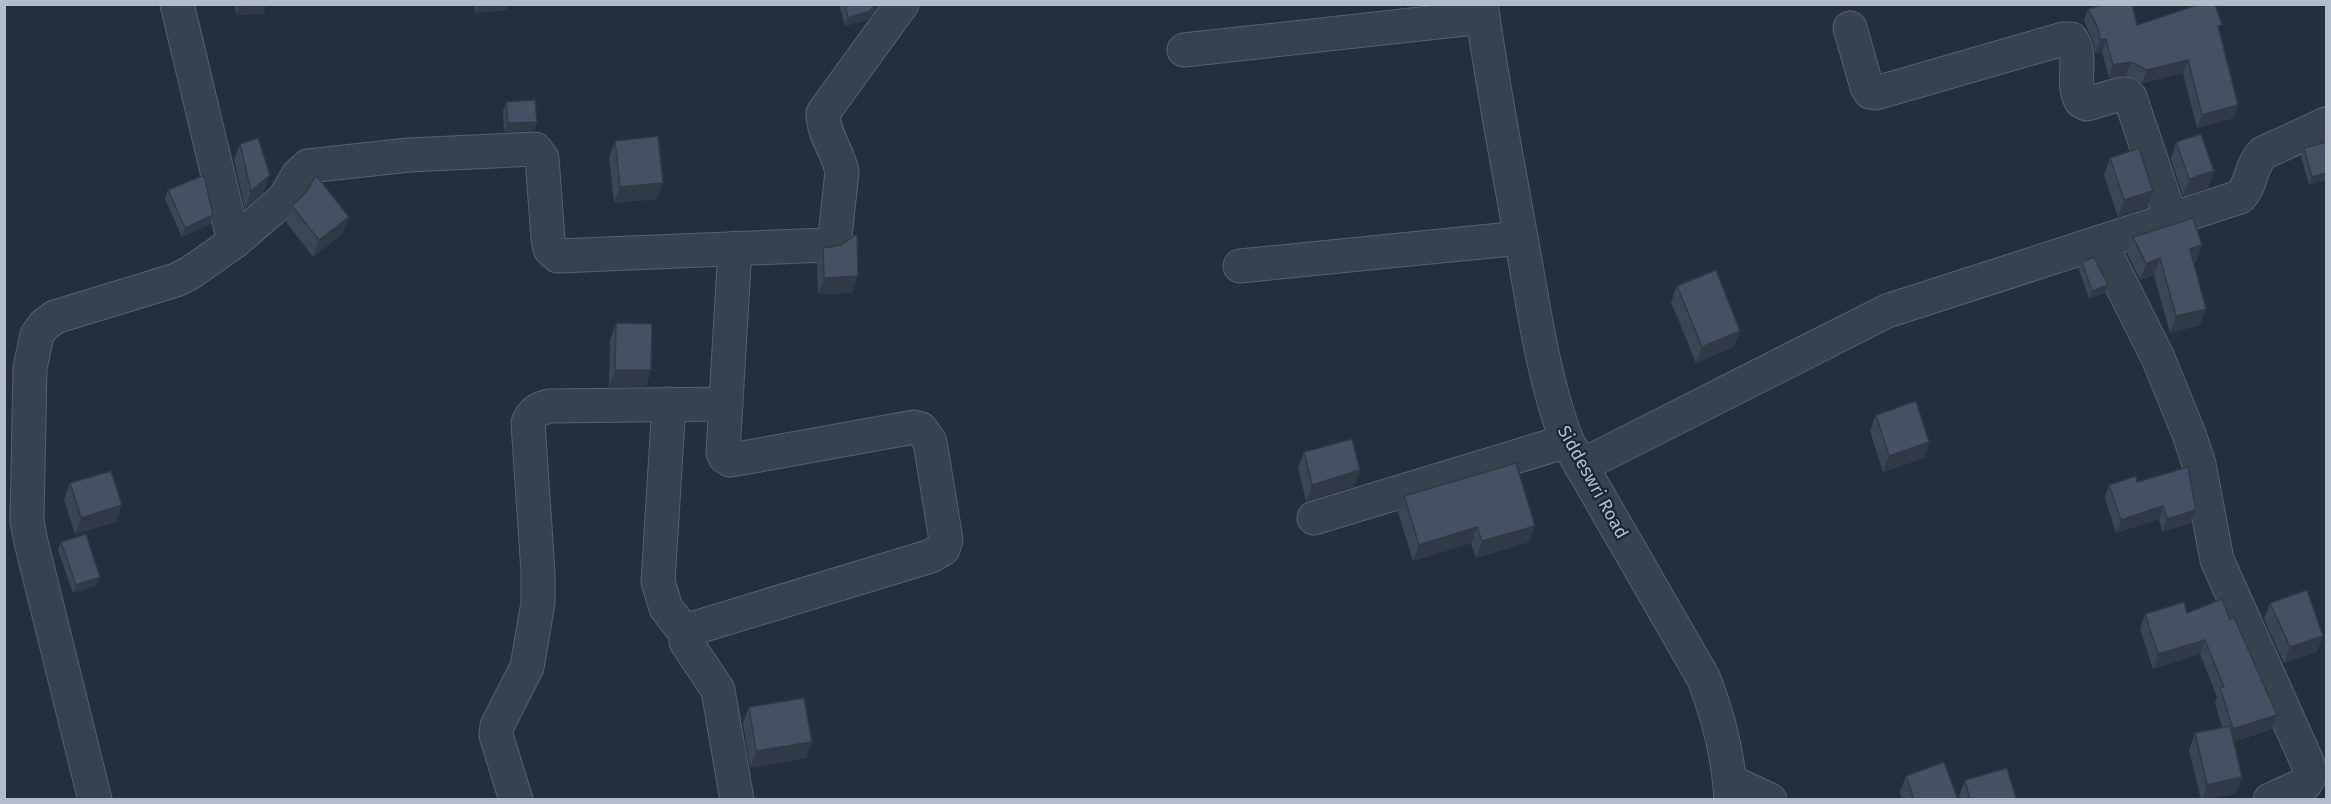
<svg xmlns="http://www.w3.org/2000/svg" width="2331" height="804" font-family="'Fira Sans',sans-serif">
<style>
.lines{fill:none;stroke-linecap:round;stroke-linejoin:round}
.minor-casing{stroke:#565f6c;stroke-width:35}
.minor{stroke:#38414e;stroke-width:33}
.wall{fill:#3b4654}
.shaded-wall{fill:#303945}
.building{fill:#455162;stroke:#303945;stroke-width:1.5}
.labels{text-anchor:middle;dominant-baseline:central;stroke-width:4.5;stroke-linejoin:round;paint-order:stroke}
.street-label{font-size:18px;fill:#b4bcc9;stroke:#1d2633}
</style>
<rect width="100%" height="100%" fill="#242f3e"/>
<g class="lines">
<!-- minor casing -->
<g class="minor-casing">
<g id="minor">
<path d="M177,4L234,242"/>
<path d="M1481,4C1492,83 1507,160 1521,238C1534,307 1542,375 1567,441L1704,679C1719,718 1729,758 1731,800"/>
<path d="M1850,28L1867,87L1870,92L1876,93L2063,39H2071C2084,56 2070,83 2081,101L2087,104L2121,94H2126L2130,97L2171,219"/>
<path d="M1184,50L1483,17"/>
<path d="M2100,242L2158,358L2189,434L2199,464L2217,560L2308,764L2310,775L2305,784L2270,800"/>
<path d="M735,248L723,452L725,457L730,460L743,458L914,427L921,429L930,442L946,540L943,549L931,556L691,629L687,635L686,642L718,690L737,800"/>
<path d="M1240,266L1521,238"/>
<path d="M669,404L658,582L666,608L687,635"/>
<path d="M1581,466L1887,311L2240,197C2252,185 2250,166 2263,153L2326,124"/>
<path d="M1314,518L1567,441"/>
<path d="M1731,782L1770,800"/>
<path d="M95,800L31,542L27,521L30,368L37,335L44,325L55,317L176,280L190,273L234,242L284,199L298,175L308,166L409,155L535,149L542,158L548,239L550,249L558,256L826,245L833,241L835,236L842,172C838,151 823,135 823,113L902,4"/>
<path d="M516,800L496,735L497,726L527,667L538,603V572L528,423C532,412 538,409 549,406L726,404"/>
</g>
</g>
<!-- minor -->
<use href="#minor" class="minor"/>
</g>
<!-- wall -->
<g class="wall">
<path d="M235,4H266L263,14L236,15Z"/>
<path d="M474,4H508L506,10L475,13Z"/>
<path d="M839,4H877L875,10L867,20L845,26Z"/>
<path d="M2088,9L2137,25L2219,32L2238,105L2234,118L2197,128L2183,73L2142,83L2126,75L2109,78L2102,52L2095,53L2093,41L2084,21Z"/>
<path d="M506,102L537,122L534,130L504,132L503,111Z"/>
<path d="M615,141L657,199L614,203L609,157Z"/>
<path d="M2176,142L2214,171L2208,188L2183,196L2171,159Z"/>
<path d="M2326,142V180L2309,185L2301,157L2304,148Z"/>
<path d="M240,144L264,192L245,208L234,160Z"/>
<path d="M2110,158L2153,191L2147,207L2118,217L2104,175Z"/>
<path d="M168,190L213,215L210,224L182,237L165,199Z"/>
<path d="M292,206L349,217L343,233L313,257L286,222Z"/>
<path d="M2133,237L2202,245L2196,262H2193L2200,325L2170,333L2154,275L2140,280L2127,253Z"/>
<path d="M823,248L852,293L818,294L817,264Z"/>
<path d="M2082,262L2108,285L2105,293L2089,299L2079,270Z"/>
<path d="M1677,286L1740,331L1734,347L1696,363L1671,302Z"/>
<path d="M616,323L651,370L646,386L609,387L610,340Z"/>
<path d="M1876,415L1929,442L1924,458L1883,472L1870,431Z"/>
<path d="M1304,452L1360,470L1354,486L1306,501L1298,468Z"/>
<path d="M2137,482L2196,510L2191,523L2162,532L2159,519L2116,533L2105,498L2109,485Z"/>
<path d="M70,483L116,522L75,534L64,500Z"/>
<path d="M1404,496L1529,542L1476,558L1471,543L1413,561L1398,512Z"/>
<path d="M61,542L97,585L73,593L58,550Z"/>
<path d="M2270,603L2317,652L2284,663L2264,619Z"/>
<path d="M2187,613L2272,729L2234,742L2242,777L2236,793L2208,800H2201L2189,750L2195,733L2222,727L2215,703L2217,697L2200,654L2153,669L2140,629L2145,614Z"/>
<path d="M749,707L806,758L750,768L743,723Z"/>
<path d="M1906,776L1958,800H1902L1900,792Z"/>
<path d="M1965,780L2015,800H1960L1959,796Z"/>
</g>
<!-- shaded-wall -->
<g class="shaded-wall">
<path d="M478,4H508L506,10L475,13Z"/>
<path d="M875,4H877L875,10L867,20L845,26L848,18Z"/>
<path d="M1408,4H1425L1407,7Z"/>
<path d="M266,5L263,14L236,15L239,6Z"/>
<path d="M2106,39L2102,52L2095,53L2100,40Z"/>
<path d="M2188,60L2183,73L2142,83L2147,70Z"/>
<path d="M2131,62L2126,75L2109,78L2113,65Z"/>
<path d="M2238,105L2234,118L2197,128L2202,115Z"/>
<path d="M537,122L534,130L504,132L508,123Z"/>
<path d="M2214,171L2208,188L2183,196L2189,179Z"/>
<path d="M2326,173V180L2309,185L2312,177Z"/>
<path d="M270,175L264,192L245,208L251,191Z"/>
<path d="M663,183L657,199L614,203L620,187Z"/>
<path d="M2153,191L2147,207L2118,217L2124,200Z"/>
<path d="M213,215L210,224L182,237L185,228Z"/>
<path d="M349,217L343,233L313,257L319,240Z"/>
<path d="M2202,245L2196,262L2184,266L2190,249Z"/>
<path d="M2160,258L2154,275L2140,280L2146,264Z"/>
<path d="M858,276L852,293L818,294L824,278Z"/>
<path d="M2108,285L2105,293L2089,299L2092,291Z"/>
<path d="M2206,309L2200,325L2170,333L2176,316Z"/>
<path d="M1740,331L1734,347L1696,363L1702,347Z"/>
<path d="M615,370H651L646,386L609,387Z"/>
<path d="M1929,442L1924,458L1883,472L1889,456Z"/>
<path d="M1360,470L1354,486L1306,501L1312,485Z"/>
<path d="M122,505L116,522L75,534L81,518Z"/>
<path d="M2163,506L2159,519L2116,533L2121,520Z"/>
<path d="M2196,510L2191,523L2162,532L2167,519Z"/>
<path d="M1535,526L1529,542L1476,558L1482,541Z"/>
<path d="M1477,527L1471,543L1413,561L1419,545Z"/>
<path d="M100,577L97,585L73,593L76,585Z"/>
<path d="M2323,636L2317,652L2284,663L2290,647Z"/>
<path d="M2205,640L2200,654L2153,669L2158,654Z"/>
<path d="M2277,715L2272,729L2228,744L2233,729Z"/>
<path d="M812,742L806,758L750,768L756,751Z"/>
<path d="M2242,777L2236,793L2208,800H2202L2207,785Z"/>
</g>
<!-- building -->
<g class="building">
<path d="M239,4H266V5L239,6Z"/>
<path d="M845,4H875L870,11L848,18Z"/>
<path d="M2104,4H2132L2137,25L2200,4H2215L2222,25L2218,26L2238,105L2202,115L2188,60L2147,70L2131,62L2113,65L2106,39L2100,40L2098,28L2088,9Z"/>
<path d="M535,100L537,122L508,123L506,102Z"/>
<path d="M2201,134L2214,171L2189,179L2176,142Z"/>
<path d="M658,136L663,183L620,187L615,141Z"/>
<path d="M258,138L270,175L251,191L240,144Z"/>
<path d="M2326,142V173L2312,177L2304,148Z"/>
<path d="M2139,148L2153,191L2124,200L2110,158Z"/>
<path d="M204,175L213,215L185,228L168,190Z"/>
<path d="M316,175L349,217L319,240L292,206L306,192Z"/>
<path d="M2193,218L2202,245L2190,249L2206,309L2176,316L2160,258L2146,264L2133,237Z"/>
<path d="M857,234L858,276L824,278L823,248L841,245Z"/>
<path d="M2094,257L2108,285L2092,291L2082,262Z"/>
<path d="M1716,270L1740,331L1702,347L1677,286Z"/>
<path d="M616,323L652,324L651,370H615Z"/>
<path d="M1916,401L1929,442L1889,456L1876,415Z"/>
<path d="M1352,439L1360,470L1312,485L1304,452Z"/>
<path d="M1516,463L1535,526L1482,541L1477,527L1419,545L1404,496Z"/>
<path d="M2188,467L2196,510L2167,519L2163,506L2121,520L2109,485L2136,476L2137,482Z"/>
<path d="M111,471L122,505L81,518L70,483Z"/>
<path d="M86,534L100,577L76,585L61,542Z"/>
<path d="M2307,590L2323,636L2290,647L2270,603Z"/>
<path d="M2222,599L2230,619L2234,617L2277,715L2233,729L2220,688L2224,687L2205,640L2158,654L2145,614L2184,602L2187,613Z"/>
<path d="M804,698L812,742L756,751L749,707Z"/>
<path d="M2230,726L2242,777L2207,785L2195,733Z"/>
<path d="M1944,762L1958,800H1914L1906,776Z"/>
<path d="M2007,768L2016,798L2009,800H1970L1965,780Z"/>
</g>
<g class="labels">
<!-- street labels -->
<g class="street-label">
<text transform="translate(1593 482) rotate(61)">Siddeswri Road</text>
</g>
</g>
<!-- border -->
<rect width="2331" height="804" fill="none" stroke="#b4bcc9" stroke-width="12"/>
</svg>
